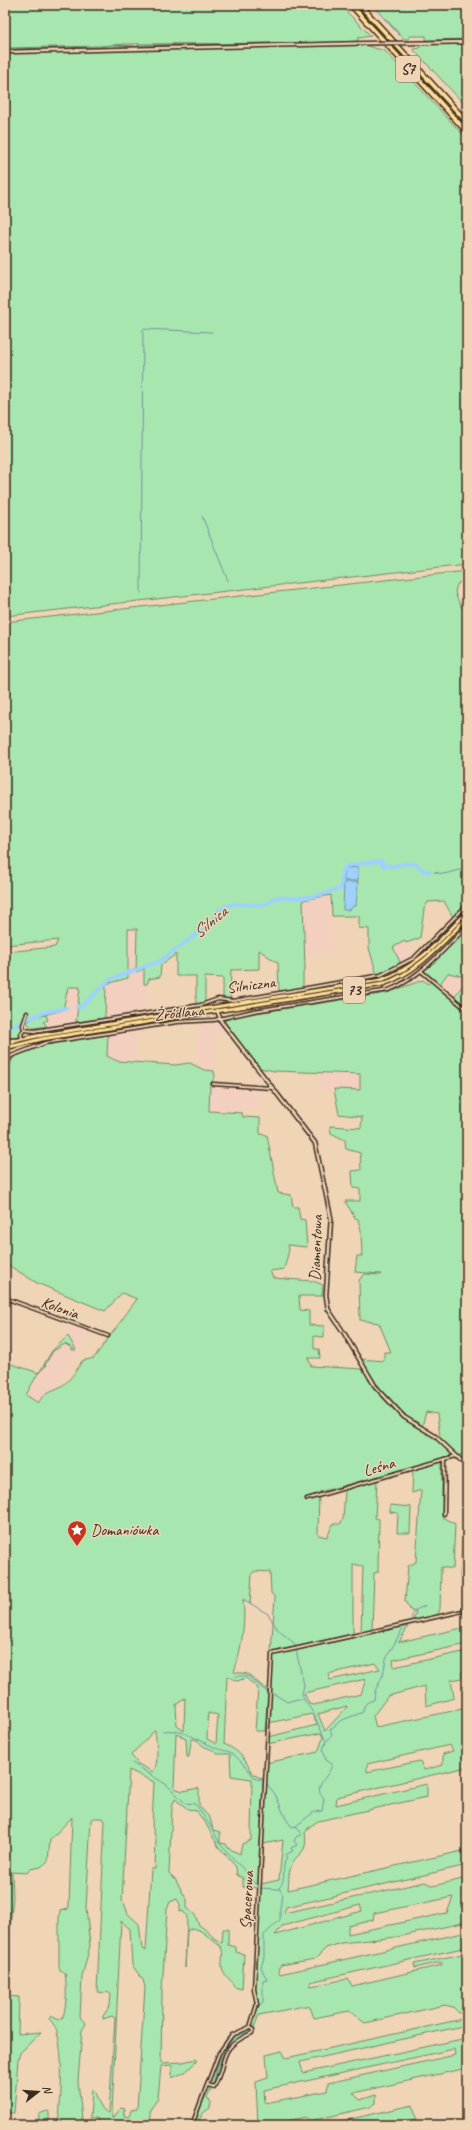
<svg xmlns="http://www.w3.org/2000/svg" width="472" height="2130" font-family="Caveat,sans-serif">
<style>
.built{fill:#f3cfbf}
.green{fill:#a7e7af;stroke:#718866;fill-rule:evenodd}
.water{fill:#9ed1fc;stroke:#768ea3}
.lines{fill:none;stroke-linecap:round;stroke-linejoin:round}
.stream{stroke:#768ea3;stroke-width:1}
.river{stroke:#9ed1fc;stroke-width:4}
.minor-casing{stroke:#3b2a1e;stroke-width:5}
.tertiary-casing{stroke:#3b2a1e;stroke-width:5.5}
.primary-casing{stroke:#3b2a1e;stroke-width:6}
.motorway-casing{stroke:#3b2a1e;stroke-width:7}
.minor{stroke:#efd4b6;stroke-width:2}
.tertiary{stroke:#efd4b6;stroke-width:2.5}
.primary{stroke:#fedd96;stroke-width:3}
.motorway{stroke:#fedd96;stroke-width:4}
.tertiary-bridge-casing{stroke:#3b2a1e;stroke-width:5.5;stroke-linecap:butt}
.tertiary-bridge{stroke:#efd4b6;stroke-width:2.5}
.labels{text-anchor:middle;dominant-baseline:central;stroke-width:3;stroke-linejoin:round;paint-order:stroke}
.shield{fill:#efd4b6;stroke:#715d4c;stroke-width:1}
.shield-label{font-size:15px;font-weight:bold;fill:#3b2a1e}
.street-label{font-size:16px;fill:#3b2a1e;stroke:#efd4b6}
.poi-label{font-size:16px;fill:#3b2a1e;stroke:#efd4b6;text-anchor:start}
.water-label{font-size:17px;font-style:italic;fill:#4a433f;stroke:#efd4b6}
</style>
<rect width="100%" height="100%" fill="#efd4b6"/>
<filter id="ink" filterUnits="userSpaceOnUse"><feTurbulence type="fractalNoise" baseFrequency=".025" numOctaves="2"/><feDisplacementMap in="SourceGraphic" scale="8" xChannelSelector="R" yChannelSelector="G"/><feConvolveMatrix kernelMatrix="1 2 1 2 8 2 1 2 1" color-interpolation-filters="sRGB"/></filter>
<g filter="url(#ink)">
<!-- built -->
<g class="built">
<path d="M331,895L332,955H305L302,900Z"/>
<path d="M137,928L136,971L144,968V984H147V1013L105,1018L106,984L128,978L127,929Z"/>
<path d="M405,941L414,957L401,964L393,947Z"/>
<path d="M448,973L467,977V980L453,998L439,985Z"/>
<path d="M80,986L76,1022L34,1029L29,1028L27,1021L53,1011L68,987Z"/>
<path d="M219,1021L228,1033H215L214,1071L204,1070L198,1067V1022Z"/>
<path d="M137,1031L136,1062L117,1061L107,1056L108,1035Z"/>
<path d="M318,1073L360,1074V1090L318,1089Z"/>
<path d="M210,1084L259,1088L258,1108L241,1107L242,1113L209,1111Z"/>
<path d="M73,1325L91,1334L43,1406L26,1396L53,1348L64,1341Z"/>
</g>
<!-- green -->
<g class="green">
<path d="M5,5H334L337,9H344L371,36L358,38V41L326,43L126,44L100,46L5,48Z"/>
<path d="M373,5H467V39L426,40V36H409V39H404Z"/>
<path d="M278,43L291,44L138,46V45Z"/>
<path d="M467,43V107L413,49L420,48V44Z"/>
<path d="M111,45L135,46L133,48L5,51V49L100,47Z"/>
<path d="M364,45L385,51L467,139V564L5,616V53Z"/>
<path d="M467,571V581L458,583C452,594 457,597 462,608L467,607V903L453,917L444,901L428,902L424,909L420,938L406,943L405,941L393,947L401,964L377,975L369,948V929L359,928V916H332L331,895L303,900L305,970L303,973V988L279,991L278,963L259,950V969L231,970L230,1000L223,999V978L205,977V1002L196,1005V976H176V954L161,965L160,977L149,979L147,984H144V969L136,972L137,929H128V978L106,984L105,1018L76,1022L80,987H68L63,1010L40,1016L46,1015L48,1020L43,1022L47,1026L34,1028L28,1024L27,1022L32,1019L25,1021L19,1037L5,1039V952L55,947L58,940L5,945V622Z"/>
<path d="M465,929L467,931V977L448,973L439,985L424,971Z"/>
<path d="M423,980L428,984L431,981L453,998L467,980V1453L319,1492L318,1535L327,1537L333,1524H340L343,1519L345,1490L377,1480L375,1518L379,1519L378,1572L374,1573L372,1630L361,1633L363,1566L353,1564V1634L271,1652L275,1598L271,1593L270,1572L256,1571L252,1573L250,1604L243,1600C246,1623 241,1650 234,1672L248,1674L268,1691L265,1731H255L258,1688L246,1678L237,1681L227,1676L224,1744C231,1747 239,1752 244,1759C252,1770 248,1773 263,1779L258,1888L243,1887V1878L237,1875L236,1867L218,1846L205,1822L196,1811L188,1809L175,1799L172,1806L169,1873L175,1879L187,1900V1908L195,1915L199,1925C208,1931 212,1938 222,1943L223,1929H228V1945L236,1947V1952L244,1954L242,1989L234,1987C232,1979 223,1976 222,1968C221,1961 225,1952 220,1946L201,1931L192,1928L187,1931L185,1968L187,1917L183,1911L180,1912V1904L177,1899L170,1902L167,1909L162,1991L161,2063L183,2062L196,2059V2062L185,2072L172,2078V2065L161,2066L158,2098L150,2110V2125H101L97,2118H90L92,2089C99,2096 98,2110 109,2113L115,2018L112,2016L103,2019V2016L110,2006L111,1993L97,1992L105,1821L103,1818H93L91,1820L86,1907L90,1946L82,1976L80,2017L86,2024L82,2030L78,2081L82,2119L80,2125H58C61,2103 67,2032 49,2019L51,2016L59,2020L63,2017C67,2003 67,1988 65,1973L60,1971L59,1966V1918L60,1911L68,1909L69,1906L72,1817L50,1840L48,1861L41,1867L30,1869L27,1873L12,1872L13,1898L8,1946H5V1362L39,1373L52,1351L68,1336L76,1350H72V1348L65,1344L53,1351L45,1365L46,1366L38,1373L26,1395L38,1403C45,1393 48,1392 58,1388C69,1383 76,1371 82,1361L94,1358L137,1299L122,1293L105,1311L37,1283L5,1263V1073L14,1057L33,1050L44,1045L108,1035L107,1056L117,1061L175,1065L190,1063L204,1070L214,1071L215,1077L210,1084L209,1111L242,1113L243,1117L260,1118V1134L267,1135L278,1193L291,1195L293,1207H298L300,1219L305,1220L307,1247L288,1245L289,1250L284,1269L270,1271L273,1278L313,1281L323,1285L322,1296H299L300,1310L309,1311V1325L324,1326V1337L314,1336V1349H319L320,1358H308L311,1366L363,1369L373,1387L403,1419L436,1439L440,1436L437,1414L426,1412L422,1426C396,1413 375,1383 361,1359L384,1361V1352H391L379,1323L360,1320L359,1280L365,1274L380,1275L381,1274L355,1272L357,1256H362L361,1230L358,1219L355,1218L345,1201H360V1189L353,1188L352,1171L361,1170L360,1153L346,1149L345,1140L331,1133L330,1126L361,1128L362,1117L339,1114L334,1089L360,1090V1074L274,1071L260,1068L224,1021L236,1016L387,993ZM185,1698L184,1731L177,1726L176,1705ZM208,1713L218,1715L216,1744L207,1739ZM155,1730C156,1741 160,1763 153,1772L138,1764L131,1755ZM176,1734L186,1738L187,1757H189L191,1740L194,1739C199,1741 199,1742 202,1745C207,1749 213,1748 217,1754H230L231,1776L252,1779L251,1840L242,1844L240,1854L228,1848L226,1844L220,1843V1832L213,1830L210,1818L199,1806V1788L183,1791L174,1788ZM129,1770L154,1782L152,1826L156,1839L155,1869H151L146,1951L142,1949L139,1924L128,1914L124,1903L122,1901ZM121,1921L130,1929L132,1965L143,1980L145,1987L137,2109L131,2110L129,2117L124,2116L125,2109L121,2108L114,2117H112V2112Z"/>
<path d="M442,1462V1517L455,1524L453,1569L441,1567L440,1609L437,1616L413,1621L416,1611H411L405,1601L408,1566L416,1562L421,1490L412,1493L413,1470Z"/>
<path d="M390,1505L411,1507L410,1533H397L398,1513L390,1512Z"/>
<path d="M463,1529H467V1575L460,1577Z"/>
<path d="M408,1626L399,1642L467,1627V1644L393,1660L394,1667L467,1651V1671L461,1672L462,1678L451,1680L454,1698L426,1706L425,1686L388,1696L373,1716L376,1727L467,1708V1767L337,1797L336,1805L427,1784V1797L318,1821L309,1827L305,1833C309,1856 295,1852 291,1867C288,1874 289,1883 288,1890L467,1850V1865L286,1907L284,1913L425,1882L433,1886L467,1878V1922L397,1937L341,1943L326,1948L315,1959L281,1965L278,1969L280,1974L467,1932V1947L310,1982L311,1986L348,1979L352,1986L442,1965L441,1962L415,1968L414,1964L467,1953V2012L459,2013L453,2007L445,2005L365,2023L349,2011L314,2018L310,2007L304,2006L259,2015L252,2032L234,2041L223,2053L213,2086L209,2084C221,2056 216,2042 249,2029L258,2005L255,1990L261,1884L279,1880L283,1840L263,1844L266,1763L318,1752L323,1738L321,1733L267,1744L268,1737L317,1725L312,1714L268,1723L273,1655ZM375,1663L380,1669L330,1680L328,1674ZM366,1679L361,1694L314,1705L309,1704L304,1693ZM347,1706V1707L325,1731L318,1714ZM450,1745L453,1751L443,1754V1765L424,1770L420,1761L367,1772V1764ZM453,1897L447,1913L348,1934V1926L373,1920L374,1913ZM360,1905L362,1911L275,1935L282,1926Z"/>
<path d="M5,1996L19,1997L18,2034L41,2032L20,2053L18,2059L14,2113L5,2112Z"/>
<path d="M467,2018V2025L300,2062L303,2073L467,2038V2068L353,2093L360,2100L376,2095V2103L370,2107L310,2121L305,2117L269,2125H258L256,2082L268,2078L266,2055L282,2051L286,2058ZM454,2049L455,2055L328,2083L327,2091L265,2103L264,2090Z"/>
<path d="M208,2086L212,2088L207,2098L211,2102L210,2108L203,2113L196,2125H192Z"/>
<path d="M413,2105L416,2119L389,2125H324Z"/>
<path d="M47,2111L49,2112V2122L51,2125H38L39,2114Z"/>
</g>
<!-- water -->
<g class="water">
<path d="M358,867V881H344V871L347,868Z"/>
<path d="M344,882H358L356,906H353L350,910H343Z"/>
</g>
<g class="lines">
<!-- stream -->
<g class="stream">
<path d="M372,5L399,35"/>
<path d="M202,516L228,581"/>
<path d="M141,593L143,329L212,332"/>
<path d="M434,872L444,874L467,868"/>
<path d="M243,1599L268,1614L278,1630L294,1643L296,1647"/>
<path d="M406,1622L411,1621L413,1611L425,1606"/>
<path d="M236,1676H248L267,1692"/>
<path d="M271,1692L287,1702L297,1699L302,1700"/>
<path d="M163,1731C182,1728 200,1741 218,1749C223,1751 228,1750 233,1754C242,1761 248,1771 256,1779L264,1780"/>
<path d="M327,1741L332,1735L330,1730L340,1721L363,1712C364,1704 366,1702 374,1700L375,1691L383,1675L386,1659L404,1626"/>
<path d="M132,1763L167,1785L184,1802"/>
<path d="M266,1783L275,1794L286,1819L292,1827L296,1826"/>
<path d="M186,1803L195,1804C202,1813 216,1833 219,1843L255,1882L259,1888L279,1889"/>
<path d="M194,2125L202,2103L214,2080L221,2052L236,2036L250,2031L258,2007L263,2002V1981L267,1980L261,1967L264,1958V1935L280,1920V1907L283,1895L279,1888C288,1879 280,1866 287,1858L285,1855L293,1851L291,1848L297,1845L294,1841L296,1837L302,1834L296,1826L314,1812L322,1811L324,1798C311,1786 330,1777 332,1764L326,1760L323,1750L326,1742L314,1714L304,1700L302,1694L304,1685L296,1650"/>
</g>
<!-- river -->
<g class="river">
<path d="M77,1007H81L109,980L160,961L211,924L217,912L223,908L232,904L264,905L277,897C290,899 310,898 323,894C330,892 333,889 341,889L342,872L346,866L378,861H382V865C397,870 412,855 423,871H430"/>
<path d="M5,1027L6,1025L10,1027L25,1022L27,1019L46,1012L66,1008"/>
</g>
<!-- minor casing -->
<g class="minor-casing">
<g id="minor">
<path d="M421,971L467,1010"/>
<path d="M24,1030L34,1031L201,1005L218,999L233,1001L381,975L414,958L467,905"/>
<path d="M24,1030L23,1025L27,1013"/>
<path d="M22,1039L21,1034L24,1030"/>
<path d="M5,1066L11,1056L45,1043L177,1022L214,1020L254,1011L389,990C417,980 446,948 467,926"/>
<path d="M213,1084L272,1088"/>
<path d="M5,1298L108,1336"/>
<path d="M307,1499L456,1456"/>
<path d="M444,1514L445,1459"/>
<path d="M208,2085L214,2087C229,2058 216,2049 252,2033L253,2030L250,2027"/>
<path d="M192,2125L219,2053L232,2035L250,2027L257,2004L254,1989L272,1654L467,1610"/>
</g>
</g>
<!-- tertiary casing -->
<g class="tertiary-casing">
<g id="tertiary">
<path d="M410,43L467,42"/>
<path d="M5,52L376,43"/>
<path d="M217,1010L221,1021L315,1143L331,1218L326,1295L328,1309L344,1333L375,1386L404,1417L435,1436L467,1466"/>
<path d="M5,1040H16"/>
</g>
</g>
<!-- primary casing -->
<g class="primary-casing">
<g id="primary">
<path d="M5,1043L37,1036L381,980C417,968 441,939 467,912"/>
<path d="M5,1048L42,1039L383,984C418,972 441,944 467,918"/>
</g>
</g>
<!-- motorway casing -->
<g class="motorway-casing">
<g id="motorway">
<path d="M351,5L467,132"/>
<path d="M360,5L467,122"/>
</g>
</g>
<!-- minor -->
<use href="#minor" class="minor"/>
<!-- tertiary -->
<use href="#tertiary" class="tertiary"/>
<!-- primary -->
<use href="#primary" class="primary"/>
<!-- motorway -->
<use href="#motorway" class="motorway"/>
<!-- tertiary-bridge casing -->
<g class="tertiary-bridge-casing">
<path id="tertiary-bridge" d="M376,43H410"/>
</g>
<!-- tertiary-bridge -->
<use href="#tertiary-bridge" class="tertiary-bridge"/>
</g>
</g>
<!-- icons -->
<defs>
<g id="sight-pin" transform="scale(1)"><path d="M0 17L-7.5 6A9.5 9.5 0 1 1 7.5 6Z" fill="#c8321e" stroke="#efd4b6"/><path d="M0-6L1.8-2.2L6-1.7L2.9 1.2L3.7 5.4L0 3.3L-3.7 5.4L-2.9 1.2L-6-1.7L-1.8-2.2Z" fill="#fff"/></g>
</defs>
<g fill-rule="evenodd">
<use href="#sight-pin" x="77" y="1530"/>
</g>
<g class="labels">
<!-- shield labels -->
<g class="shield">
<rect x="396" y="56" width="24" height="26" rx="3"/>
<rect x="343" y="977" width="22" height="26" rx="3"/>
</g>
<g class="shield-label">
<text x="408" y="69">S7</text>
<text x="354" y="990">73</text>
</g>
<!-- street labels -->
<g class="street-label">
<text transform="translate(251 985) rotate(-7)">Silniczna</text>
<text transform="translate(179 1013) rotate(-6)">Źródlana</text>
<text transform="translate(316 1248) rotate(-88)">Diamentowa</text>
<text transform="translate(60 1308) rotate(20)">Kolonia</text>
<text transform="translate(379 1467) rotate(-16)">Leśna</text>
<text transform="translate(247 1900) rotate(-87)">Spacerowa</text>
</g>
<!-- poi labels -->
<g class="poi-label">
<text x="91" y="1530">Domaniówka</text>
</g>
<!-- water labels -->
<g class="water-label">
<text transform="translate(210 922) rotate(-40)">Silnica</text>
</g>
</g>
<!-- margin -->
<rect width="472" height="2130" fill="none" stroke="#efd4b6" stroke-width="20"/>
<rect x="10" y="10" width="452" height="2110" fill="none" stroke="#3b2a1e" stroke-width="1.5" filter="url(#ink)"/>
<!-- north arrow -->
<g transform="translate(38 2092) rotate(73)" stroke="#efd4b6" stroke-width="3" paint-order="stroke">
<path d="M0-3L7 15L0 10L-7 15Z" fill="#3b2a1e"/>
<text y="-6" font-size="11" font-weight="bold" text-anchor="middle" fill="#3b2a1e">N</text>
</g>
</svg>
